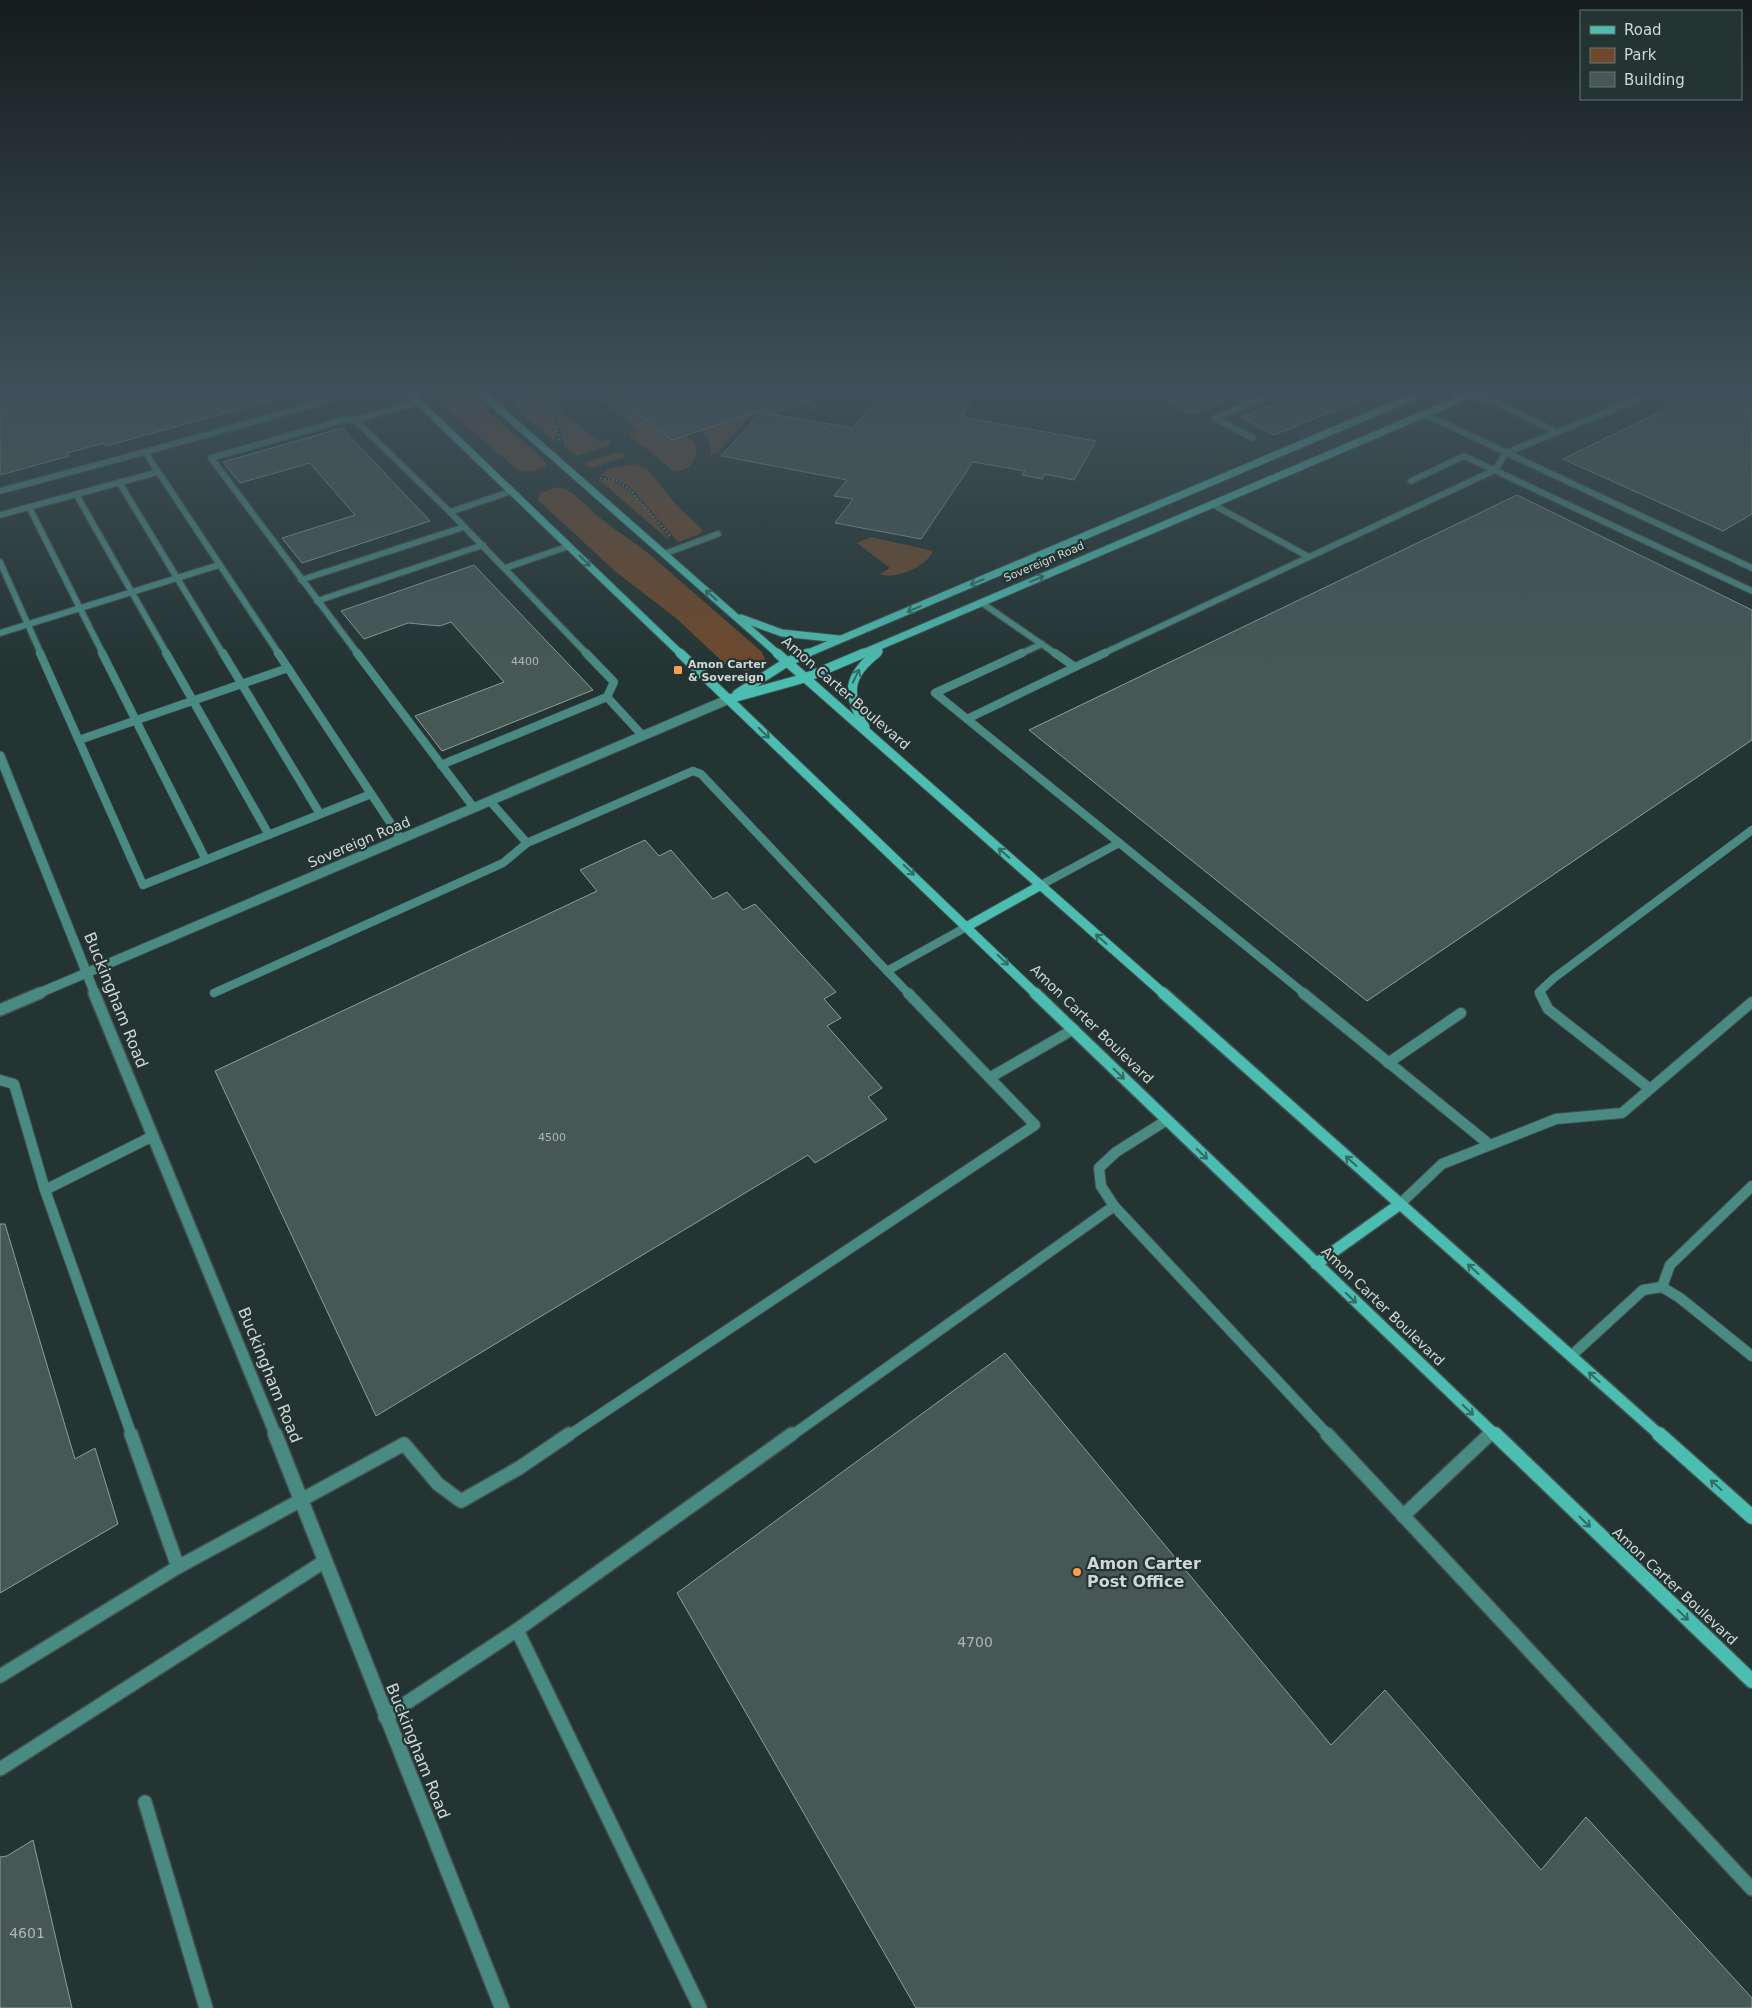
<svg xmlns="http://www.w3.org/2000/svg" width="1752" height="2008" font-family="'DejaVu Sans',sans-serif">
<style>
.green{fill:#6f492b}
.building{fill:#465754;stroke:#8c9f9c}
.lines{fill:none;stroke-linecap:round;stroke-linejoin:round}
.lane-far3-casing{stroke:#435250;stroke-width:8}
.lane-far2-casing{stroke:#435250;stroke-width:9}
.lane-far1-casing{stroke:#435250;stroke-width:12}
.lane-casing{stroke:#435250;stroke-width:16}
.street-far2-casing{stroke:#435250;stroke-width:11}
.street-far1-casing{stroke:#435250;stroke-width:14}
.street-casing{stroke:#435250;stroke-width:17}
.secondary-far3-casing{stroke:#435250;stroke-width:9}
.secondary-far2-casing{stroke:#435250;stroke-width:11}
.secondary-far1-casing{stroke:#435250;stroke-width:14}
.secondary-casing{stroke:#435250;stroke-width:17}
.path{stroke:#707d7b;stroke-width:2;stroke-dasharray:2 2;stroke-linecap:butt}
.lane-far3{stroke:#498b83;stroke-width:5.5}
.lane-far2{stroke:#498b83;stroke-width:8}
.lane-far1{stroke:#498b83;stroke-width:10}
.lane{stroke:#498b83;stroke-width:13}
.street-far2{stroke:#498b83;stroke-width:9}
.street-far1{stroke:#498b83;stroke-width:11}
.street{stroke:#498b83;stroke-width:14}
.secondary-far3{stroke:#4cbeb1;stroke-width:7}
.secondary-far2{stroke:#4cbeb1;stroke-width:9}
.secondary-far1{stroke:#4cbeb1;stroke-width:11}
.secondary{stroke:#4cbeb1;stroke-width:14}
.oneway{stroke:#346b65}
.poi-dot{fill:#fb9e50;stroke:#243432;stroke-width:2}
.labels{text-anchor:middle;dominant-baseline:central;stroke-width:4.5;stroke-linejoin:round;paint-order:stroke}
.far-street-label{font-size:11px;fill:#cfd8d7;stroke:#243432}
.number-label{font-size:11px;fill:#adb8b6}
.far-poi-label{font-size:11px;font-weight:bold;fill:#cfd8d7;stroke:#243432;text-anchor:start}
.street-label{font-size:14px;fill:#cfd8d7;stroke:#243432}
.near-number-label{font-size:14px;fill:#adb8b6}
.near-street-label{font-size:16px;fill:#cfd8d7;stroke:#243432}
.near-poi-label{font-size:16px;font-weight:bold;fill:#cfd8d7;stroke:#243432;text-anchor:start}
</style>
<rect width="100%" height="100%" fill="#243432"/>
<!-- green -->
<g class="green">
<path d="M426,392H466L544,460L546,466L532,472L518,470Z"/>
<path d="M615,396C631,405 684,429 693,441C698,449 697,459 690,466C685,470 679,472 672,470L628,434L638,430L601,400Z"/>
<path d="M554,397L566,402L557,407L599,442L608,439L611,442L610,445L577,456L565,448L555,411L547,398Z"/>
<path d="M541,398C551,408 560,429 555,442L513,406C519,397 532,399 541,398Z"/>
<path d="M755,412L717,453L710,456C713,445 709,438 701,430Z"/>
<path d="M618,452L624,454L626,457L591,468L584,463Z"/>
<path d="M638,464L648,470L678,507L701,528L702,531L700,534L678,542L633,490L621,481L599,475L612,468Z"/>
<path d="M599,480C624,474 658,523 670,541Z"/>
<path d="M557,487L565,489L574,494L597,516L648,553L762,652L765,660L759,668L746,671L735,669L725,664L676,618L616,572L538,500L540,493Z"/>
<path d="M871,537L933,551C926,567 896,580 880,574L890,568L857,543Z"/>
</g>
<!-- building -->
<g class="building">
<path d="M0,392H282L283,397L106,446L104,443L67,453L69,456L0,475Z"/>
<path d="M609,392H828V395L770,414L853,428L883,392H967L964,395L973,397L961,417L1096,441L1074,480L1045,474L1042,479L1022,475L1025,471L973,462L921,539L835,523L853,499L834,496L847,480L721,456L763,410L672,440Z"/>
<path d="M1151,392H1207L1226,402L1192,414Z"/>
<path d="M1308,392H1380L1274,435L1241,417Z"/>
<path d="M1700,392H1752V514L1723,531L1563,459Z"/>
<path d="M342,428L430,521L302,563L282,538L355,515L310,463L240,483L223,462Z"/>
<path d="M1517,495L1752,610V740L1367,1001L1029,730Z"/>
<path d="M474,565L593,690L442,751L415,716L504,682L451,622L440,626L408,623L364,639L341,611Z"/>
<path d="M645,840L659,856L671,850L713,899L727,892L743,910L755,904L836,992L824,999L841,1018L827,1026L882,1088L868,1097L887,1119L815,1163L808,1155L376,1416L215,1071L597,891L580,870Z"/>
<path d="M0,1224H5L75,1459L95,1448L118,1524L0,1593Z"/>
<path d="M1005,1353L1331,1745L1385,1690L1541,1870L1586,1817L1752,1998V2008H916L677,1593Z"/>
<path d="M33,1840L72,2008H0V1857L7,1856Z"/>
</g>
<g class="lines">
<!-- lane-far3 casing -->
<g class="lane-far3-casing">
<g id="lane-far3">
<path d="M1226,392L1248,403"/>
<path d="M1455,392L1495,402L1557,432L1615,409L1649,392"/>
<path d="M1484,392L1495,402"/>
<path d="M1424,414L1752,568"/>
<path d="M355,420L450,512L587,654"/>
<path d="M1253,438L1215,418L1277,392"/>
<path d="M145,452L323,402L332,397L331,392"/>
<path d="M1411,481L1464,456L1752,591"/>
<path d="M119,482L223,654"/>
<path d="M0,491L145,452L279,654"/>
<path d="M76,494L167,654"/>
<path d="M29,507L103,654"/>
<path d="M450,512L512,491"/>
<path d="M0,515L158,472"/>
<path d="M664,554L718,534"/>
<path d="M1309,557L1495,470L1506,453L1557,432"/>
<path d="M0,562L41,654"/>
<path d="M505,568L569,546"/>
<path d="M301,580L464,527"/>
<path d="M317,601L483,545"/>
<path d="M982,603L1056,654"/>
<path d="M0,633L219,565"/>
<path d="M358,654L211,458L343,420H355L419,402"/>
<path d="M1020,654L1042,644"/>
<path d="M1102,654L1309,557L1212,504"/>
</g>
</g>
<!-- lane-far2 casing -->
<g class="lane-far2-casing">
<g id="lane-far2">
<path d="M40,653L143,885L371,794"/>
<path d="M102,653L206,860"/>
<path d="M166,653L269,835"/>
<path d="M223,653L320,814"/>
<path d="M278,653L401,839"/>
<path d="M357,653L474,808"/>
<path d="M586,653L614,682L607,697L643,736"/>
<path d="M1055,653L1075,667L967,719L1305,994"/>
<path d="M1075,667L1105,653"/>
<path d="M967,719L935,693L1022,653"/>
<path d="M79,740L288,668"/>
<path d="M441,765L607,697"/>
<path d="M490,801L527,843"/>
<path d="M1041,885L1119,843"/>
<path d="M214,993L503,863L527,843L693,771L701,774L887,971"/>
<path d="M909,994L887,971L968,926"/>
<path d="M1540,994L1539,992L1554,978L1752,830"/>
</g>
</g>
<!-- lane-far1 casing -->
<g class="lane-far1-casing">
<g id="lane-far1">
<path d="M1303,993L1490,1145"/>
<path d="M1540,993L1548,1009L1650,1089"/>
<path d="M1388,1063L1461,1013"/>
<path d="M991,1077L1074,1029"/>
<path d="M0,1080L14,1084L45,1190"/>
<path d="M1400,1204L1442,1164L1556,1119L1622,1113L1752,1002"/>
<path d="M1114,1206L1101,1186L1099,1168L1116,1152L1167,1120"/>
<path d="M1662,1287L1670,1265L1752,1186"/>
<path d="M1571,1356L1643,1290L1662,1287L1680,1298L1752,1356"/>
<path d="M132,1436L45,1190L153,1136"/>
<path d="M568,1436L1035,1125L908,993"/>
<path d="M791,1436L1114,1206L1329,1436"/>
<path d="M1489,1436L1492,1433"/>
</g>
</g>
<!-- lane casing -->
<g class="lane-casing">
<g id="lane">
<path d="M131,1434L178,1567"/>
<path d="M1327,1434L1752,1889"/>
<path d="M1403,1516L1490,1434"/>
<path d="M0,1676L178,1567L404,1444L438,1484L461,1501L519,1468L569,1434"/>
<path d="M385,1717L517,1630"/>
<path d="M0,1769L325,1561"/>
<path d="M145,1802L206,2008"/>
<path d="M700,2008L517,1630L792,1434"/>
</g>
</g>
<!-- street-far2 casing -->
<g class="street-far2-casing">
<g id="street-far2">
<path d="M0,756L95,994"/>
<path d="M37,994L729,699"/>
</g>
</g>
<!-- street-far1 casing -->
<g class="street-far1-casing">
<g id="street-far1">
<path d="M94,993L276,1436"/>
<path d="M0,1010L40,993"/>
</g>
</g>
<!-- street casing -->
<g class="street-casing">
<path id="street" d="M275,1434L502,2008"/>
</g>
<!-- secondary-far3 casing -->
<g class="secondary-far3-casing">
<g id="secondary-far3">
<path d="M408,392L681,654"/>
<path d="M480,392L778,654"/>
<path d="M741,618L782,633L839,639"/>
<path d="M806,654L1424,392"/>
<path d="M861,654L1476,392"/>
<path d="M875,654L879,651"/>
</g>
</g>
<!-- secondary-far2 casing -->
<g class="secondary-far2-casing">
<g id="secondary-far2">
<path d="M680,653L1036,994"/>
<path d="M777,653L1164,994"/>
<path d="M737,694L787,662L808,653"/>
<path d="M729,699L805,678L864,653"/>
<path d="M865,727C847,694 846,677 877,653"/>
<path d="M968,926L1041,885"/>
</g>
</g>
<!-- secondary-far1 casing -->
<g class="secondary-far1-casing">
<g id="secondary-far1">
<path d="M1035,993L1496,1436"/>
<path d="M1163,993L1661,1436"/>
<path d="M1316,1264L1400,1204"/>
</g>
</g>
<!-- secondary casing -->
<g class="secondary-casing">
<g id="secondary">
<path d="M1495,1434L1752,1681"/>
<path d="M1659,1434L1752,1517"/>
</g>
</g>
<!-- path -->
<g class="path">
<path d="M544,397L553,413L560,443"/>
<path d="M807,402L815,407L807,413V419L816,426L826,428"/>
<path d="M600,478L618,481L631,491L671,537"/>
</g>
<!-- lane-far3 -->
<use href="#lane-far3" class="lane-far3"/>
<!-- lane-far2 -->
<use href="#lane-far2" class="lane-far2"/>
<!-- lane-far1 -->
<use href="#lane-far1" class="lane-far1"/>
<!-- lane -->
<use href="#lane" class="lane"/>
<!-- street-far2 -->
<use href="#street-far2" class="street-far2"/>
<!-- street-far1 -->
<use href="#street-far1" class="street-far1"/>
<!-- street -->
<use href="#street" class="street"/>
<!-- secondary-far3 -->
<use href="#secondary-far3" class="secondary-far3"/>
<!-- secondary-far2 -->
<use href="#secondary-far2" class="secondary-far2"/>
<!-- secondary-far1 -->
<use href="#secondary-far1" class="secondary-far1"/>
<!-- secondary -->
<use href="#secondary" class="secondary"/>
</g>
<!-- one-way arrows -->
<defs><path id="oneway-shaft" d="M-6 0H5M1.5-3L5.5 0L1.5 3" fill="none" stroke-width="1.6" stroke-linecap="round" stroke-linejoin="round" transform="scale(1.25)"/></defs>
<g class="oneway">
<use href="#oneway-shaft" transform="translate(585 561) rotate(44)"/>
<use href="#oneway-shaft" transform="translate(1037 579) rotate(-23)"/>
<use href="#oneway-shaft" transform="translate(977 582) rotate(157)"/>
<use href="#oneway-shaft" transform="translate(711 595) rotate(-138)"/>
<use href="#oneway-shaft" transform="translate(914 609) rotate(157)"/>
<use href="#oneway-shaft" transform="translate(856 676) rotate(-64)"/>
<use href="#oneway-shaft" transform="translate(764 733) rotate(44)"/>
<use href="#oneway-shaft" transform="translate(1004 853) rotate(-139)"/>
<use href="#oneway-shaft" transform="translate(909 870) rotate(44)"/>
<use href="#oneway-shaft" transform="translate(1101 939) rotate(-138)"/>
<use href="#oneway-shaft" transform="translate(1003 960) rotate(44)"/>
<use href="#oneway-shaft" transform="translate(1119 1074) rotate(44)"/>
<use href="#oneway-shaft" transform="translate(1202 1154) rotate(44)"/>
<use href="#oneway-shaft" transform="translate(1351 1161) rotate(-138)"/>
<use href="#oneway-shaft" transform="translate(1473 1269) rotate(-138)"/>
<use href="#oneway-shaft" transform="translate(1351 1298) rotate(44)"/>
<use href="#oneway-shaft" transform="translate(1594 1377) rotate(-138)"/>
<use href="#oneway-shaft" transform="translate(1468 1410) rotate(44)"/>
<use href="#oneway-shaft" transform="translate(1716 1485) rotate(-138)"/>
<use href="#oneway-shaft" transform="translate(1585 1522) rotate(44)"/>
<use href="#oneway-shaft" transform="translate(1683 1615) rotate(44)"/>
</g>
<!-- sky -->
<linearGradient id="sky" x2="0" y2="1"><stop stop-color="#141d1c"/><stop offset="0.58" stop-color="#3f505a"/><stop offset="1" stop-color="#3f505a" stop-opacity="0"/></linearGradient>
<rect width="1752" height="673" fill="url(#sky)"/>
<!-- markers -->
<g class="poi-dot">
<rect x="673" y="665" width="10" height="10" rx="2.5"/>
<circle cx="1077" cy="1572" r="5"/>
</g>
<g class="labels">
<!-- far-street labels -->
<g class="far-street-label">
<text transform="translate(1044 562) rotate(-23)">Sovereign Road</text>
</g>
<!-- number labels -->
<g class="number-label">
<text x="525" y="661">4400</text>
<text x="552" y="1137">4500</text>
</g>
<!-- far-poi labels -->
<g class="far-poi-label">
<text x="688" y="664">Amon Carter<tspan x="688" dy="13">&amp; Sovereign</tspan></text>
</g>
<!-- street labels -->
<g class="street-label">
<text transform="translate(846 693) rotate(41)">Amon Carter Boulevard</text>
<text transform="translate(359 842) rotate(-23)">Sovereign Road</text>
<text transform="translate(1092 1024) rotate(44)">Amon Carter Boulevard</text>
<text transform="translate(1383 1306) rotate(44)">Amon Carter Boulevard</text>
<text transform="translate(1675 1586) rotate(43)">Amon Carter Boulevard</text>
</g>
<!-- near-number labels -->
<g class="near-number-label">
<text x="975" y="1642">4700</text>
<text x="27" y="1933">4601</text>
</g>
<!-- near-street labels -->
<g class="near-street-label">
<text transform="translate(116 1000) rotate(68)">Buckingham Road</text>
<text transform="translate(270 1375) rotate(68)">Buckingham Road</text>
<text transform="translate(418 1751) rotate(68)">Buckingham Road</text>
</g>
<!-- near-poi labels -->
<g class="near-poi-label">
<text x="1087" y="1563">Amon Carter<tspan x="1087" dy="18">Post Office</tspan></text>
</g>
</g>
<!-- legend -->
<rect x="1580" y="10" width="162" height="90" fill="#243432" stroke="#687674"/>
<rect x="1590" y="26" width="25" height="8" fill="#4cbeb1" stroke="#687674"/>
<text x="1624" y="35" font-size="15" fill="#cfd8d7">Road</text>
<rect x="1590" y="48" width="25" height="15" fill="#6f492b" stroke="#687674"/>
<text x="1624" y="60" font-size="15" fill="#cfd8d7">Park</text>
<rect x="1590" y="72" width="25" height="15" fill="#465754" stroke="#687674"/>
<text x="1624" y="85" font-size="15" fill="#cfd8d7">Building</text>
</svg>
